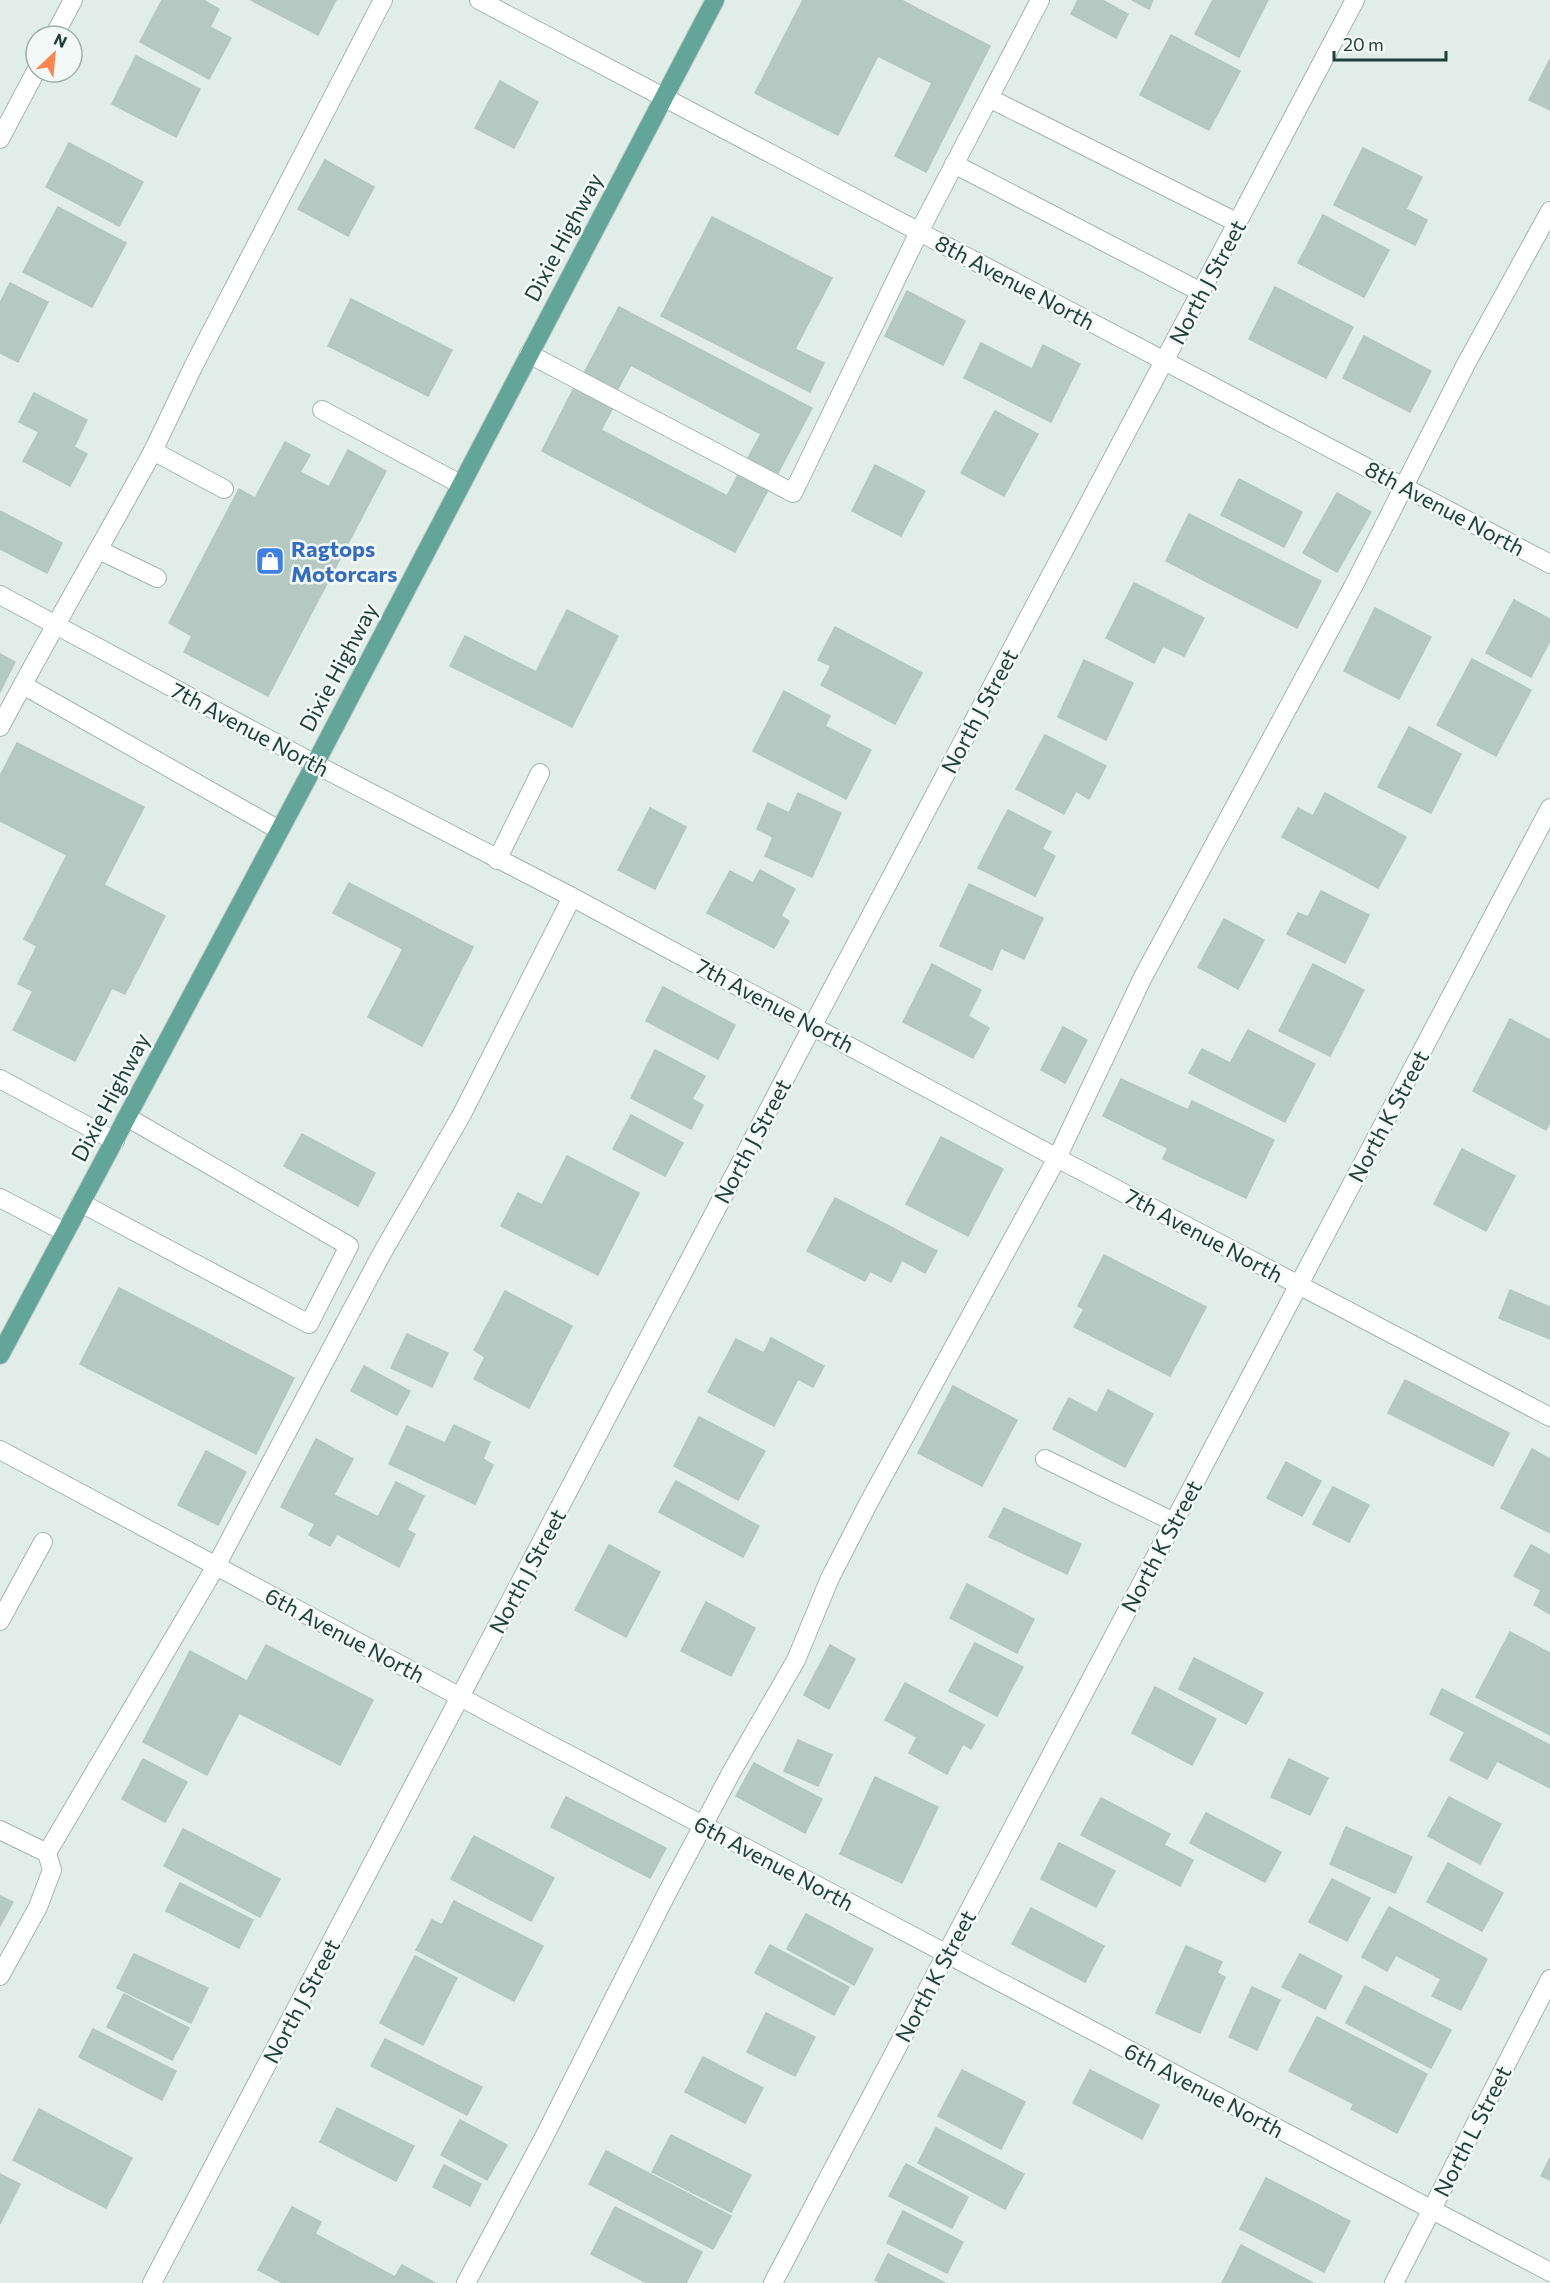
<svg xmlns="http://www.w3.org/2000/svg" width="1550" height="2283" font-family="Commissioner,sans-serif">
<style>
.building{fill:#b6c8c2;stroke:#b3c7c0;stroke-width:1.5}
.lines{fill:none;stroke-linecap:round;stroke-linejoin:round}
.lane-casing{stroke:#a3b5b0;stroke-width:20}
.street-casing{stroke:#a3b5b0;stroke-width:20}
.primary-casing{stroke:#c1c9c8;stroke-width:20}
.lane{stroke:#fff;stroke-width:18}
.street{stroke:#fff;stroke-width:18}
.primary{stroke:#63a598;stroke-width:18}
.labels{text-anchor:middle;dominant-baseline:central;stroke-width:5;stroke-linejoin:round;paint-order:stroke}
.street-label{font-size:22px;fill:#203f39;stroke:#f2f9f6}
.shop-label{font-size:22px;font-weight:bold;fill:#366cbe;stroke:#f2f9f6;text-anchor:start}
</style>
<rect width="100%" height="100%" fill="#e1ede8"/>
<!-- building -->
<g class="building">
<path d="M162,0H203L219,9L210,27L231,38L209,79L140,42Z"/>
<path d="M251,0H336L318,35Z"/>
<path d="M803,0H901L990,46L926,172L895,156L932,83L878,56L838,135L755,93Z"/>
<path d="M1078,0H1102L1128,14L1116,38L1071,14Z"/>
<path d="M1132,0H1153L1149,9Z"/>
<path d="M1213,0H1268L1239,57L1195,34Z"/>
<path d="M1171,35L1240,71L1209,130L1140,95Z"/>
<path d="M136,56L200,89L176,137L112,104Z"/>
<path d="M1550,59V110L1529,100Z"/>
<path d="M500,81L538,102L514,148L475,128Z"/>
<path d="M69,143L143,182L119,226L46,187Z"/>
<path d="M1363,148L1422,177L1406,209L1427,220L1415,245L1334,205Z"/>
<path d="M325,160L374,187L348,236L298,209Z"/>
<path d="M58,207L126,243L92,307L23,272Z"/>
<path d="M1323,215L1389,250L1364,297L1298,263Z"/>
<path d="M712,217L832,278L795,349L824,363L810,392L661,316Z"/>
<path d="M10,283L48,302L18,362L0,353V303Z"/>
<path d="M1275,287L1353,327L1326,378L1249,339Z"/>
<path d="M907,291L965,321L943,365L885,336Z"/>
<path d="M351,299L452,350L428,396L328,346Z"/>
<path d="M619,307L812,408L778,473L748,458L761,434L631,365L616,392L583,375Z"/>
<path d="M1364,336L1431,371L1410,412L1343,378Z"/>
<path d="M981,343L1032,369L1043,345L1080,364L1051,422L964,378Z"/>
<path d="M577,382L616,402L601,430L727,496L739,473L769,488L735,552L542,451Z"/>
<path d="M34,393L87,420L74,447L87,454L70,486L23,461L39,432L19,422Z"/>
<path d="M995,411L1038,434L1004,496L961,473Z"/>
<path d="M285,442L310,455L300,472L329,487L348,450L386,471L268,696L184,652L192,636L169,623L239,489L255,498Z"/>
<path d="M875,465L925,491L901,536L852,511Z"/>
<path d="M1239,479L1302,512L1284,547L1221,515Z"/>
<path d="M1337,493L1371,512L1337,572L1303,553Z"/>
<path d="M0,511L62,543L47,573L0,549Z"/>
<path d="M1189,514L1321,581L1297,628L1166,561Z"/>
<path d="M1134,583L1204,618L1184,656L1163,646L1154,663L1106,638Z"/>
<path d="M1514,600L1550,619V641L1531,677L1486,653Z"/>
<path d="M1375,608L1431,637L1399,699L1344,671Z"/>
<path d="M567,610L618,636L572,727L450,666L465,636L536,672Z"/>
<path d="M835,627L922,673L895,724L821,685L831,666L818,660Z"/>
<path d="M0,654L15,662L0,692Z"/>
<path d="M1472,659L1531,690L1496,756L1437,725Z"/>
<path d="M1084,660L1133,683L1106,740L1058,717Z"/>
<path d="M784,691L830,716L825,726L871,750L846,799L753,751Z"/>
<path d="M1409,727L1461,754L1431,813L1378,787Z"/>
<path d="M1045,735L1106,766L1089,799L1076,791L1064,814L1016,789Z"/>
<path d="M17,743L144,807L104,885L165,916L125,994L112,988L75,1061L13,1030L33,991L18,984L37,946L24,939L67,855L0,821V776Z"/>
<path d="M798,793L841,813L812,877L765,856L773,837L757,829L768,803L789,813Z"/>
<path d="M1325,793L1406,837L1378,888L1282,837L1298,808L1313,816Z"/>
<path d="M650,808L686,827L655,889L618,870Z"/>
<path d="M1008,810L1051,832L1042,849L1055,856L1035,896L978,868Z"/>
<path d="M760,870L795,889L781,916L789,921L774,948L707,913L730,871L753,883Z"/>
<path d="M349,883L473,947L422,1046L368,1017L403,949L333,913Z"/>
<path d="M969,884L1043,918L1024,959L1001,948L992,970L940,946Z"/>
<path d="M1321,891L1369,915L1345,963L1287,934L1298,913L1308,917Z"/>
<path d="M1224,919L1264,940L1238,989L1198,967Z"/>
<path d="M932,964L981,990L968,1016L989,1028L973,1058L903,1022Z"/>
<path d="M1313,964L1364,990L1330,1056L1279,1031Z"/>
<path d="M663,987L735,1025L718,1059L646,1021Z"/>
<path d="M1510,1019L1550,1040V1122L1546,1130L1473,1091Z"/>
<path d="M1063,1027L1087,1040L1065,1083L1041,1070Z"/>
<path d="M1248,1030L1315,1064L1285,1122L1189,1073L1202,1049L1230,1063Z"/>
<path d="M655,1050L705,1076L692,1099L703,1105L691,1129L631,1098Z"/>
<path d="M1121,1079L1188,1110L1192,1101L1274,1140L1246,1198L1163,1159L1168,1148L1103,1116Z"/>
<path d="M631,1115L683,1143L665,1176L613,1149Z"/>
<path d="M302,1134L375,1173L358,1206L284,1166Z"/>
<path d="M941,1137L1003,1169L968,1236L906,1204Z"/>
<path d="M1462,1149L1515,1176L1486,1231L1434,1204Z"/>
<path d="M567,1156L639,1193L598,1275L501,1226L518,1193L542,1205Z"/>
<path d="M835,1198L937,1251L925,1273L902,1260L891,1282L870,1271L865,1281L807,1251Z"/>
<path d="M1104,1255L1206,1307L1170,1376L1074,1327L1084,1309L1078,1306Z"/>
<path d="M119,1288L294,1378L256,1454L80,1364Z"/>
<path d="M1510,1290L1550,1307V1339L1499,1318Z"/>
<path d="M505,1291L572,1326L529,1408L474,1379L485,1357L474,1350Z"/>
<path d="M407,1334L448,1353L432,1387L391,1368Z"/>
<path d="M771,1338L824,1366L813,1387L798,1379L774,1426L708,1392L736,1339L764,1353Z"/>
<path d="M364,1366L410,1391L397,1415L351,1391Z"/>
<path d="M1405,1380L1509,1433L1493,1466L1388,1413Z"/>
<path d="M953,1386L1017,1420L982,1486L918,1453Z"/>
<path d="M1108,1390L1153,1414L1125,1467L1053,1429L1069,1398L1097,1413Z"/>
<path d="M699,1417L765,1451L738,1500L674,1466Z"/>
<path d="M454,1425L490,1442L483,1459L493,1465L475,1504L389,1464L407,1426L445,1443Z"/>
<path d="M316,1439L353,1459L334,1495L378,1517L396,1482L424,1496L407,1530L415,1534L399,1567L337,1534L330,1546L309,1535L315,1524L281,1507Z"/>
<path d="M1532,1449L1550,1459V1533L1501,1508Z"/>
<path d="M206,1451L246,1472L218,1525L178,1505Z"/>
<path d="M1286,1462L1321,1481L1302,1516L1267,1498Z"/>
<path d="M676,1481L759,1526L743,1557L659,1512Z"/>
<path d="M1333,1487L1369,1505L1349,1542L1313,1524Z"/>
<path d="M1004,1508L1081,1544L1067,1574L989,1537Z"/>
<path d="M609,1545L660,1572L626,1637L575,1610Z"/>
<path d="M1531,1545L1550,1555V1614L1534,1605L1541,1590L1514,1576Z"/>
<path d="M967,1584L1034,1619L1017,1653L950,1618Z"/>
<path d="M706,1602L755,1628L731,1676L681,1651Z"/>
<path d="M1510,1632L1550,1653V1735L1476,1697Z"/>
<path d="M975,1643L1023,1667L997,1716L949,1691Z"/>
<path d="M266,1645L373,1700L340,1765L239,1713L207,1775L143,1742L190,1651L247,1681Z"/>
<path d="M830,1645L855,1659L829,1709L804,1695Z"/>
<path d="M1194,1658L1263,1693L1246,1724L1179,1689Z"/>
<path d="M905,1683L984,1725L971,1749L963,1744L947,1774L909,1753L917,1737L885,1720Z"/>
<path d="M1155,1687L1216,1719L1192,1765L1132,1733Z"/>
<path d="M1442,1689L1550,1745V1788L1497,1761L1487,1779L1450,1760L1465,1732L1430,1714Z"/>
<path d="M798,1740L832,1755L818,1786L784,1771Z"/>
<path d="M143,1759L187,1782L165,1822L122,1799Z"/>
<path d="M1289,1759L1328,1778L1310,1815L1271,1797Z"/>
<path d="M754,1763L822,1799L805,1833L736,1796Z"/>
<path d="M875,1777L938,1807L902,1883L840,1854Z"/>
<path d="M566,1797L666,1848L650,1878L551,1827Z"/>
<path d="M1449,1797L1501,1824L1480,1864L1428,1836Z"/>
<path d="M1101,1798L1170,1834L1164,1845L1193,1860L1180,1886L1081,1835Z"/>
<path d="M1206,1813L1281,1852L1265,1882L1190,1843Z"/>
<path d="M1346,1827L1412,1857L1395,1893L1330,1864Z"/>
<path d="M183,1829L280,1879L260,1917L164,1866Z"/>
<path d="M474,1836L554,1878L531,1921L451,1879Z"/>
<path d="M1059,1843L1115,1871L1096,1907L1041,1879Z"/>
<path d="M1448,1863L1503,1893L1482,1931L1427,1902Z"/>
<path d="M1332,1879L1370,1898L1347,1941L1309,1922Z"/>
<path d="M180,1883L253,1920L239,1948L166,1911Z"/>
<path d="M0,1896L13,1902L0,1926Z"/>
<path d="M454,1901L543,1946L514,2001L416,1950L432,1920L442,1925Z"/>
<path d="M1389,1907L1487,1959L1461,2010L1432,1996L1441,1979L1396,1955L1387,1971L1362,1957Z"/>
<path d="M1031,1908L1104,1946L1085,1982L1012,1944Z"/>
<path d="M806,1914L873,1949L854,1985L787,1949Z"/>
<path d="M770,1945L849,1987L834,2015L755,1973Z"/>
<path d="M1186,1946L1222,1962L1217,1973L1225,1977L1200,2033L1156,2013Z"/>
<path d="M134,1954L208,1988L191,2023L117,1988Z"/>
<path d="M1300,1954L1342,1976L1325,2009L1282,1987Z"/>
<path d="M415,1956L457,1978L423,2045L380,2023Z"/>
<path d="M1365,1986L1451,2030L1431,2068L1346,2023Z"/>
<path d="M1252,1987L1280,2000L1257,2050L1229,2037Z"/>
<path d="M124,1994L189,2028L172,2060L107,2027Z"/>
<path d="M766,2013L815,2037L795,2076L747,2052Z"/>
<path d="M1317,2017L1427,2074L1397,2133L1351,2109L1354,2104L1289,2071Z"/>
<path d="M93,2029L176,2071L162,2100L79,2057Z"/>
<path d="M385,2039L482,2087L467,2115L371,2066Z"/>
<path d="M703,2057L763,2088L745,2123L685,2092Z"/>
<path d="M962,2070L1025,2102L1001,2149L938,2116Z"/>
<path d="M1090,2070L1159,2105L1142,2139L1073,2103Z"/>
<path d="M337,2108L414,2146L396,2181L320,2142Z"/>
<path d="M39,2109L132,2158L106,2208L13,2160Z"/>
<path d="M460,2120L507,2145L487,2180L441,2155Z"/>
<path d="M936,2128L1024,2174L1005,2209L918,2163Z"/>
<path d="M671,2135L751,2175L731,2212L652,2172Z"/>
<path d="M606,2151L731,2216L713,2249L589,2184Z"/>
<path d="M1550,2158V2180L1541,2176Z"/>
<path d="M906,2164L968,2197L952,2228L889,2196Z"/>
<path d="M444,2165L481,2184L470,2206L433,2187Z"/>
<path d="M0,2174L20,2184L0,2224Z"/>
<path d="M1266,2178L1350,2221L1324,2272L1240,2229Z"/>
<path d="M292,2207L321,2222L315,2234L395,2277L402,2265L435,2283H283L258,2270Z"/>
<path d="M615,2207L702,2252L686,2283H647L591,2254Z"/>
<path d="M903,2211L963,2242L947,2273L887,2243Z"/>
<path d="M1241,2245L1313,2283H1222Z"/>
<path d="M888,2254L945,2283H880L875,2280Z"/>
</g>
<g class="lines">
<!-- lane casing -->
<g class="lane-casing">
<g id="lane">
<path d="M989,98L1238,223"/>
<path d="M954,164L1201,292"/>
<path d="M529,354L793,493L919,232L1040,0"/>
<path d="M322,410L460,484"/>
<path d="M153,451L194,365L383,0"/>
<path d="M99,550L157,578"/>
<path d="M23,685L279,830"/>
<path d="M0,727C49,634 103,543 153,451L224,489"/>
<path d="M497,860L540,773"/>
<path d="M0,1079L115,1141"/>
<path d="M0,1198L65,1232"/>
<path d="M81,1203L309,1324L349,1246L127,1117"/>
<path d="M1045,1459L1174,1522"/>
<path d="M0,1621L43,1542"/>
<path d="M0,1830L47,1853L216,1566L381,1255L462,1114L572,897"/>
<path d="M0,1976L38,1907L52,1870L47,1853"/>
<path d="M466,2283L543,2139L666,1895L732,1771L796,1660L830,1578L869,1502L1057,1158L1143,977L1354,585L1466,364L1550,211"/>
</g>
</g>
<!-- street casing -->
<g class="street-casing">
<g id="street">
<path d="M479,0L1550,564"/>
<path d="M54,36L73,0"/>
<path d="M0,139L36,71"/>
<path d="M0,595L315,764L572,897L1057,1158L1550,1417"/>
<path d="M0,1450L490,1713L1550,2272"/>
<path d="M152,2283L813,1025L1355,0"/>
<path d="M773,2283L1550,808"/>
<path d="M1394,2283L1550,1979"/>
</g>
</g>
<!-- primary casing -->
<g class="primary-casing">
<path id="primary" d="M0,1355L315,764L715,0"/>
</g>
<!-- lane -->
<use href="#lane" class="lane"/>
<!-- street -->
<use href="#street" class="street"/>
<!-- primary -->
<use href="#primary" class="primary"/>
</g>
<!-- icons -->
<defs>
<g id="shop-square" transform="scale(1.5)"><rect x="-9" y="-9" width="18" height="18" rx="4" fill="#3f7fe0" stroke="#f2f9f6"/><path d="M-5-2.5h2.3a2.7 3.5 0 0 1 5.4 0H5L5.5 6h-11ZM-1.5-2.5h3a1.5 2.3 0 0 0-3 0Z" fill="#fff"/></g>
</defs>
<g fill-rule="evenodd">
<use href="#shop-square" x="270" y="561"/>
</g>
<g class="labels">
<!-- street labels -->
<g class="street-label">
<text transform="translate(563 237) rotate(-62)">Dixie Highway</text>
<text transform="translate(1015 282) rotate(28)">8th Avenue North</text>
<text transform="translate(1207 282) rotate(-62)">North J Street</text>
<text transform="translate(1445 508) rotate(28)">8th Avenue North</text>
<text transform="translate(338 667) rotate(-62)">Dixie Highway</text>
<text transform="translate(979 711) rotate(-62)">North J Street</text>
<text transform="translate(250 729) rotate(28)">7th Avenue North</text>
<text transform="translate(775 1005) rotate(28)">7th Avenue North</text>
<text transform="translate(110 1097) rotate(-62)">Dixie Highway</text>
<text transform="translate(1388 1116) rotate(-62)">North K Street</text>
<text transform="translate(752 1141) rotate(-62)">North J Street</text>
<text transform="translate(1204 1235) rotate(28)">7th Avenue North</text>
<text transform="translate(1161 1546) rotate(-62)">North K Street</text>
<text transform="translate(527 1571) rotate(-62)">North J Street</text>
<text transform="translate(345 1635) rotate(28)">6th Avenue North</text>
<text transform="translate(774 1863) rotate(28)">6th Avenue North</text>
<text transform="translate(935 1976) rotate(-62)">North K Street</text>
<text transform="translate(301 2001) rotate(-62)">North J Street</text>
<text transform="translate(1204 2090) rotate(28)">6th Avenue North</text>
<text transform="translate(1472 2131) rotate(-63)">North L Street</text>
</g>
<!-- shop labels -->
<g class="shop-label">
<text x="291" y="548">Ragtops<tspan x="291" dy="25">Motorcars</tspan></text>
</g>
</g>
<!-- north arrow -->
<g transform="translate(54 54) rotate(26)"><circle r="28" fill="#f2f9f6" stroke="#9eafaa" stroke-width="1.5"/>
<path d="M0-4.5L10 22L0 15L-10 22Z" fill="#fb8651"/>
<text y="-9" font-size="16" font-weight="bold" text-anchor="middle" fill="#203f39">N</text>
</g>
<!-- scale -->
<path d="M1334 51v9h112v-9" fill="none" stroke="#203f39" stroke-width="3"/>
<text x="1343" y="51" font-size="18" fill="#203f39" stroke="#f2f9f6" stroke-width="4.5" paint-order="stroke">20 m</text>
</svg>
